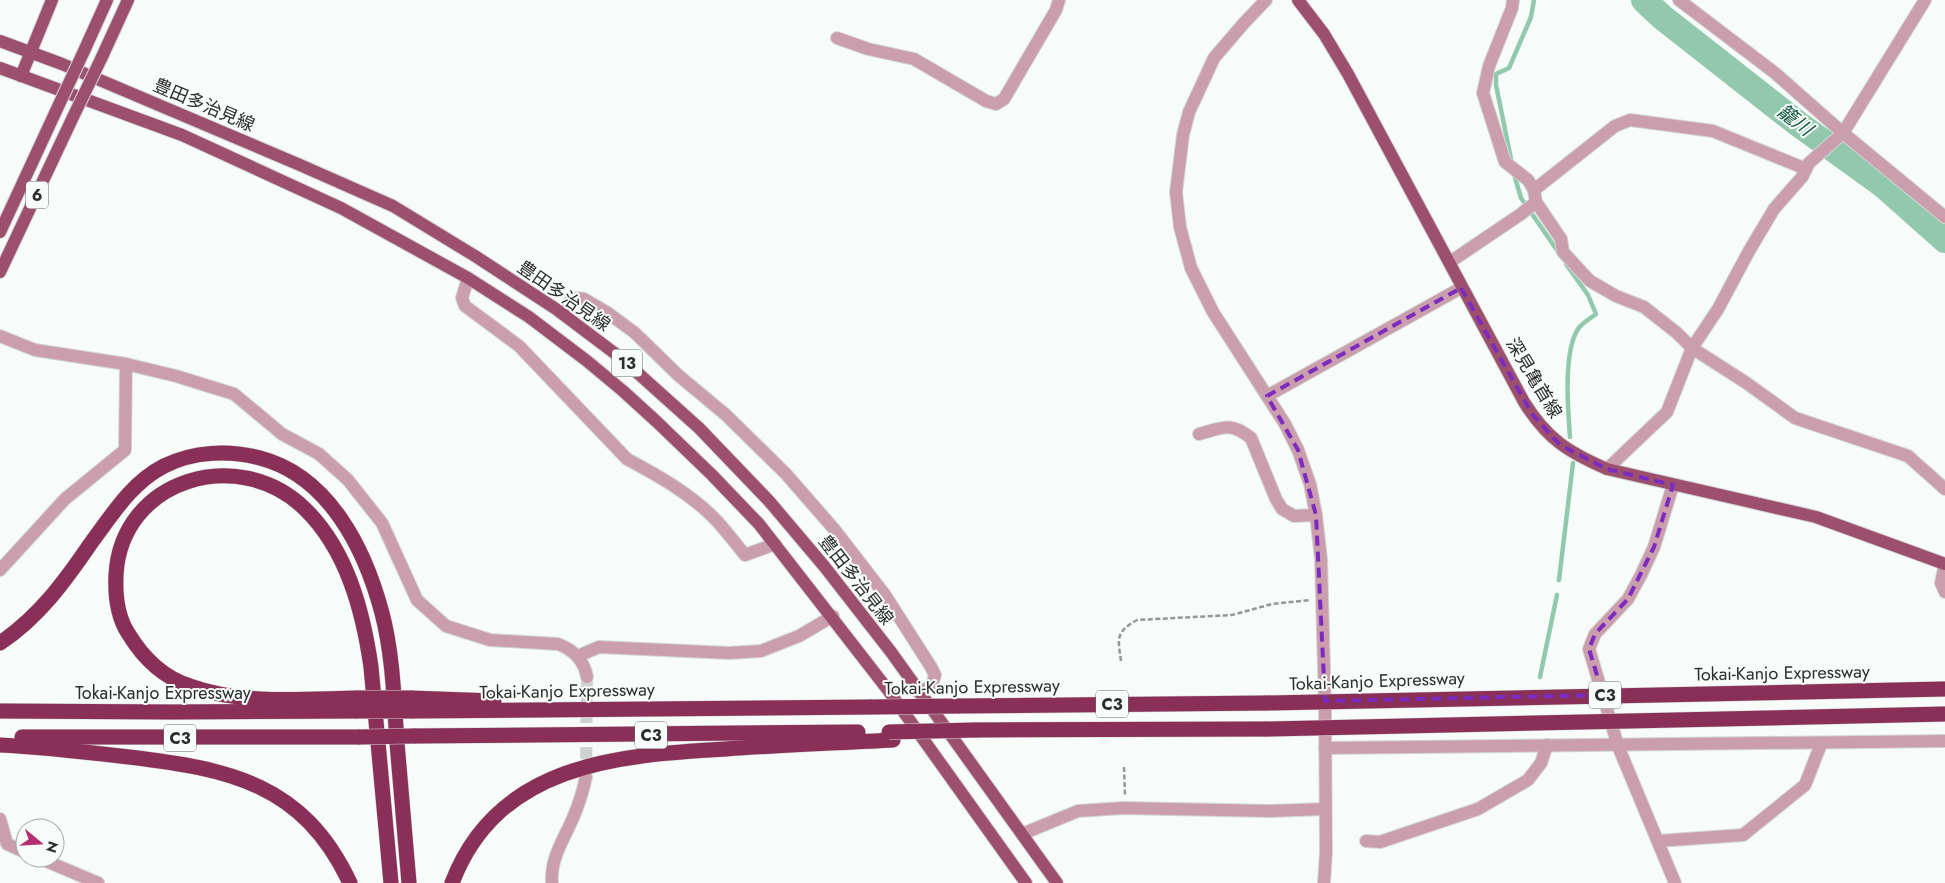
<svg xmlns="http://www.w3.org/2000/svg" width="1945" height="883" font-family="Jost,'Noto Sans JP',sans-serif">
<style>
.lines{fill:none;stroke-linecap:round;stroke-linejoin:round}
.stream{stroke:#92c9ae;stroke-width:4.5}
.river{stroke:#92c9ae;stroke-width:26}
.minor-tunnel{stroke:#ced2d0;stroke-width:12;stroke-dasharray:12 6;stroke-linecap:butt}
.minor-casing{stroke:#d2d6d4;stroke-width:14}
.major-casing{stroke:#d2d6d4;stroke-width:14}
.highway-casing{stroke:#d2d6d4;stroke-width:16}
.path{stroke:#959796;stroke-width:2.5;stroke-dasharray:5 2.5;stroke-linecap:butt}
.minor{stroke:#cb9ead;stroke-width:12}
.major{stroke:#9d4f6e;stroke-width:12}
.highway{stroke:#8a3058;stroke-width:15}
.major-bridge-casing{stroke:#d2d6d4;stroke-width:14;stroke-linecap:butt}
.highway-bridge-casing{stroke:#d2d6d4;stroke-width:16;stroke-linecap:butt}
.major-bridge{stroke:#9d4f6e;stroke-width:12}
.highway-bridge{stroke:#8a3058;stroke-width:15}
.marked{fill:none;stroke:#7b2cbf;stroke-width:4;stroke-dasharray:10 6;stroke-linejoin:round}
.labels{text-anchor:middle;dominant-baseline:central;stroke-width:4;stroke-linejoin:round;paint-order:stroke}
.shield{fill:#f7fbf9;stroke:#696b6a;stroke-width:1}
.shield-label{font-size:16px;font-weight:bold;fill:#2c2d2c}
.street-label{font-size:18px;fill:#2c2d2c;stroke:#f7fbf9}
.water-label{font-size:19px;font-style:italic;fill:#0e533a;stroke:#f7fbf9}
</style>
<rect width="100%" height="100%" fill="#f7fbf9"/>
<g class="lines">
<!-- stream -->
<g class="stream">
<path d="M1512,164L1496,85V74L1509,68L1531,17L1534,0"/>
<path d="M1514,174L1521,198L1559,253"/>
<path d="M1566,264L1588,295L1596,314C1591,318 1582,323 1578,329C1563,352 1568,410 1570,437"/>
<path d="M1559,580L1573,463"/>
<path d="M1540,677L1557,595"/>
</g>
<!-- river -->
<path class="river" d="M1644,0L1662,17L1797,123L1883,185L1945,240"/>
<!-- minor-tunnel -->
<path class="minor-tunnel" d="M586,777L587,677"/>
<!-- minor casing -->
<g class="minor-casing">
<g id="minor">
<path d="M1266,0L1244,23L1214,58L1189,112L1183,135L1176,192L1180,227L1191,268L1213,312L1285,424L1298,450L1310,484L1316,515L1321,559L1325,707L1326,852L1324,883"/>
<path d="M1513,0L1512,8L1489,66L1483,93L1505,162L1528,180L1534,190L1536,202L1561,239L1563,252L1590,281L1616,296L1644,307L1677,333L1692,348L1745,382L1795,418L1908,456L1945,489"/>
<path d="M1679,0L1775,73L1843,133L1945,217"/>
<path d="M837,38L868,49L914,59L986,101L996,104L1004,99L1056,10L1059,0"/>
<path d="M1534,190L1615,126L1630,120L1713,131L1806,169"/>
<path d="M1450,262L1521,214L1536,202"/>
<path d="M468,278L462,298L465,306L519,346L627,459C657,475 689,493 713,517C725,529 735,543 745,555L775,544"/>
<path d="M561,313L570,301L577,298L584,299L608,313L635,333L678,375L726,415L786,474L834,529L885,595L931,667L935,675L932,685L919,693"/>
<path d="M0,336L35,350L126,364L176,376L234,394L282,434L319,454L348,480L382,523L417,600L446,626L490,640L558,644C574,650 584,660 587,677"/>
<path d="M1267,396L1461,288"/>
<path d="M1199,434C1223,428 1230,421 1251,438L1276,499L1282,509L1294,516L1316,515"/>
<path d="M1607,469L1667,412L1692,348L1718,309L1749,251L1774,209L1802,177L1809,163L1843,133L1925,0"/>
<path d="M1673,485L1654,547L1641,575L1628,599L1595,634L1589,649L1618,746L1675,883"/>
<path d="M1945,564L1941,583L1945,592"/>
<path d="M0,570L65,499L125,450L126,364"/>
<path d="M578,656L599,647L729,653L761,651L799,636L833,616"/>
<path d="M1325,748L1945,741"/>
<path d="M0,819L7,844L25,852"/>
<path d="M1022,834L1078,811L1123,808L1270,811L1325,809"/>
<path d="M1366,841L1380,842L1478,809L1528,780L1541,763L1547,745"/>
<path d="M1658,841L1743,835L1805,785L1821,744"/>
<path d="M39,858L98,883"/>
<path d="M552,883C550,859 564,839 573,818C579,804 583,791 586,777"/>
</g>
</g>
<!-- major casing -->
<g class="major-casing">
<g id="major">
<path d="M1298,0L1324,34L1348,74L1524,402C1547,439 1568,452 1607,469L1816,517L1945,564"/>
<path d="M0,41L62,64L300,165L393,206L475,256L556,309L621,358L699,428L769,501L824,566L891,652L1057,883"/>
<path d="M84,51L107,0"/>
<path d="M101,59L128,0"/>
<path d="M0,68L182,135L341,208L468,278L529,317L587,361L623,391L657,422L712,475L759,524L888,690L1026,883"/>
<path d="M21,76L52,0"/>
<path d="M0,232L56,111"/>
<path d="M0,272L73,117"/>
</g>
</g>
<!-- highway casing -->
<g class="highway-casing">
<g id="highway">
<path d="M0,643C39,617 65,581 91,543C112,515 131,483 164,466C194,451 229,450 260,458C329,476 365,549 382,613C393,655 394,700 397,743C401,790 405,836 409,883"/>
<path d="M358,698C303,699 243,705 190,686C162,677 143,658 128,633C117,616 115,596 116,575C121,479 239,444 305,509C347,550 363,611 371,667L391,883"/>
<path d="M410,698L494,701"/>
<path d="M958,706L1266,703"/>
<path d="M0,711L173,712L357,711"/>
<path d="M411,711L872,707"/>
<path d="M975,730L1267,729"/>
<path d="M414,736L858,732"/>
<path d="M22,737H360"/>
<path d="M0,745C43,747 86,752 129,757C229,769 303,783 350,883"/>
<path d="M452,883C497,764 617,755 726,749C782,745 838,743 893,740"/>
</g>
</g>
<!-- path -->
<g class="path">
<path d="M1121,661C1118,639 1115,632 1137,620L1232,615L1272,604L1310,600"/>
<path d="M1124,767L1125,796"/>
</g>
<!-- minor -->
<use href="#minor" class="minor"/>
<!-- major -->
<use href="#major" class="major"/>
<!-- highway -->
<use href="#highway" class="highway"/>
<!-- major-bridge casing -->
<g class="major-bridge-casing">
<g id="major-bridge">
<path d="M56,111L84,51"/>
<path d="M73,117L101,59"/>
</g>
</g>
<!-- highway-bridge casing -->
<g class="highway-bridge-casing">
<g id="highway-bridge">
<path d="M358,698H410"/>
<path d="M1266,703L1945,689"/>
<path d="M872,707L958,706"/>
<path d="M357,711H411"/>
<path d="M1267,729L1945,714"/>
<path d="M889,732L975,730"/>
<path d="M360,737L414,736"/>
</g>
</g>
<!-- major-bridge -->
<use href="#major-bridge" class="major-bridge"/>
<!-- highway-bridge -->
<use href="#highway-bridge" class="highway-bridge"/>
</g>
<!-- marked area -->
<path class="marked" d="M1461,288L1532,414L1560,445L1607,469L1673,485L1654,547L1628,599L1595,634L1589,649L1603,695L1325,701L1316,515L1298,450L1267,396Z"/>
<g class="labels">
<!-- shield labels -->
<g class="shield">
<rect x="26" y="181.5" width="22" height="27" rx="4"/>
<rect x="612" y="349.5" width="30" height="27" rx="4"/>
<rect x="1589" y="681.5" width="32" height="27" rx="4"/>
<rect x="1096" y="690.5" width="32" height="27" rx="4"/>
<rect x="635" y="721.5" width="32" height="27" rx="4"/>
<rect x="164" y="724.5" width="32" height="27" rx="4"/>
</g>
<g class="shield-label">
<text x="37" y="195">6</text>
<text x="627" y="363">13</text>
<text x="1605" y="695">C3</text>
<text x="1112" y="704">C3</text>
<text x="651" y="735">C3</text>
<text x="180" y="738">C3</text>
</g>
<!-- street labels -->
<g class="street-label">
<text transform="translate(204 105) rotate(23)">豊田多治見線</text>
<text transform="translate(564 296) rotate(35)">豊田多治見線</text>
<text transform="translate(1534 378) rotate(59)">深見亀首線</text>
<text transform="translate(856 580) rotate(52)">豊田多治見線</text>
<text transform="translate(1782 673) rotate(-1)">Tokai-Kanjo Expressway</text>
<text transform="translate(1377 681) rotate(-2)">Tokai-Kanjo Expressway</text>
<text transform="translate(972 687) rotate(-1)">Tokai-Kanjo Expressway</text>
<text transform="translate(567 691) rotate(-1)">Tokai-Kanjo Expressway</text>
<text x="163" y="693">Tokai-Kanjo Expressway</text>
</g>
<!-- water labels -->
<g class="water-label">
<text transform="translate(1795 120) rotate(38)">籠川</text>
</g>
</g>
<!-- north arrow -->
<g transform="translate(40 843) rotate(108)"><circle r="24" fill="#f7fbf9" stroke="#a6a9a7"/>
<path d="M0-4L9 19L0 12L-9 19Z" fill="#b62e6f"/>
<text y="-8" font-size="14" font-weight="bold" text-anchor="middle" fill="#2c2d2c">N</text>
</g>
</svg>
